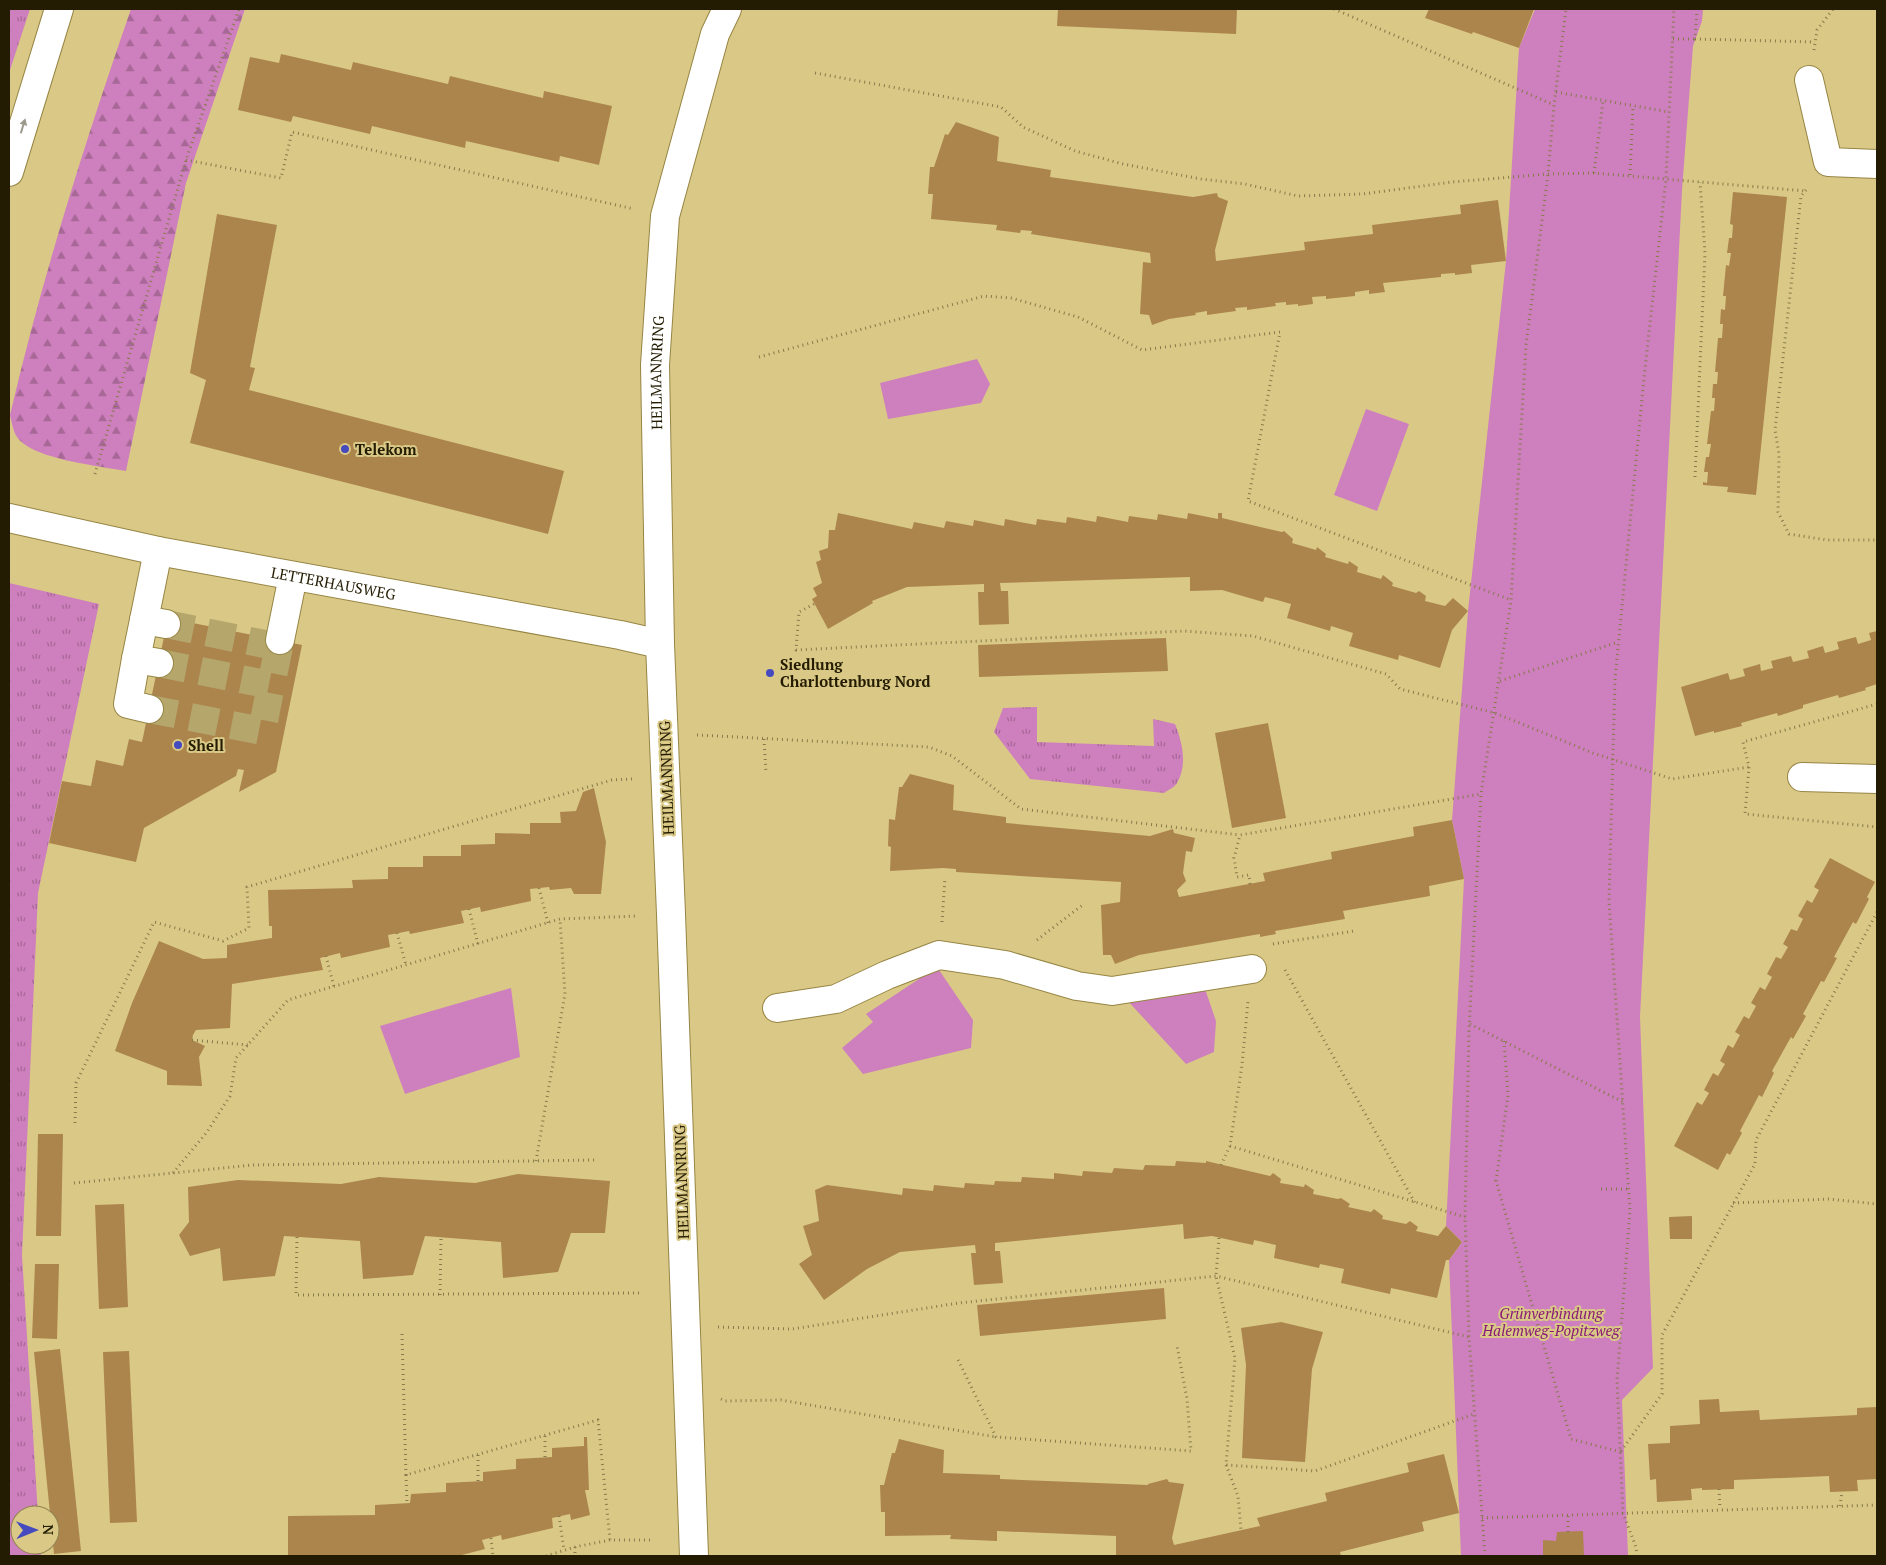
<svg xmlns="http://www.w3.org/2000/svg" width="1886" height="1565" font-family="'PT Serif',serif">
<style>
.grass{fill:url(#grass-tufts)}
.forest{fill:url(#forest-firs)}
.park{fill:#ce7fbd}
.building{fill:#ac854d}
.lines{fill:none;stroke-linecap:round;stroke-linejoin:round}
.minor-tunnel{stroke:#b5a66c;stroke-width:28;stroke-dasharray:28 14;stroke-linecap:butt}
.minor-casing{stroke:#968544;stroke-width:30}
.major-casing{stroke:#968544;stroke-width:30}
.path{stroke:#877a4a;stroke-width:3;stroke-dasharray:1 4;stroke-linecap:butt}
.minor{stroke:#fff;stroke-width:28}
.major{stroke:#fff;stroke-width:28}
.oneway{fill:#9c998d}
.poi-dot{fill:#454abf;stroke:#dac986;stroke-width:2}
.labels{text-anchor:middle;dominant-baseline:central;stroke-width:4;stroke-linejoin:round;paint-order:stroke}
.street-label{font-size:15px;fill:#231c02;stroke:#dac986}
.poi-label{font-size:15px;font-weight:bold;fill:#231c02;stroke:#dac986;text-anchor:start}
.park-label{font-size:15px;font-style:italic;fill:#881977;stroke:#dac986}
</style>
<defs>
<pattern id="grass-tufts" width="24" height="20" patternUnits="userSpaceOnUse" patternTransform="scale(1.25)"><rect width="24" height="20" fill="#ce7fbd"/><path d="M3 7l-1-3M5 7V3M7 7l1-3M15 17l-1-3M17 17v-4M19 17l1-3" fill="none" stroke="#a76797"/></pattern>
<pattern id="forest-firs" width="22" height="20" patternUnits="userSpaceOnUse" patternTransform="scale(1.25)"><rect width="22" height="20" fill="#ce7fbd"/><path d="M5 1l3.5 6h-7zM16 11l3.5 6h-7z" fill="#a76797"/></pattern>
</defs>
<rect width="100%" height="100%" fill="#dac986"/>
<!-- grass -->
<g class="grass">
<path d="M9,9H30L9,73Z"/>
<path d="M9,583L99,604L38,893L22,1255L38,1515H20V1545H40L41,1556H9Z"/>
<path d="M1037,707V742L1154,746L1153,719L1175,724C1182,741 1188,765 1177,783C1175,787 1168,790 1164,793L1030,779L994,732L1003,708Z"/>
</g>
<!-- forest -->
<path class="forest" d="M131,9H245L186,183L126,471C99,466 32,459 17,437C13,431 12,423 10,415C42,278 85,142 131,9Z"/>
<!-- park -->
<g class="park">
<path d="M1535,9H1703L1702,21L1693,46L1682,190L1640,1017L1653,1368L1622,1400L1628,1556H1461L1449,1260L1462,1242L1446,1226L1464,879L1452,820L1468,611L1506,261L1519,48Z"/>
<path d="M977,359L990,384L981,403L888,419L880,383Z"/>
<path d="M1366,409L1409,424L1377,511L1334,495Z"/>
<path d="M937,967L973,1020L971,1048L863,1074L842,1048L873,1022L866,1014Z"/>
<path d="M1204,986L1216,1021L1214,1052L1186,1064L1126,999Z"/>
<path d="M511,988L520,1057L405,1094L380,1026Z"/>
</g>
<!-- building -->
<g class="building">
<path d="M1058,9H1237L1236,34L1057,26Z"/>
<path d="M1429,9H1534L1519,48L1473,32L1472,34L1425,18Z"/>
<path d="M281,54L351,70L353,62L448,84L450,76L543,98L544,91L612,106L599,165L560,156L559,162L466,141L465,148L372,126L370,134L293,116L291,122L238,110L250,57L279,63Z"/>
<path d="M956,122L999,137L997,161L1051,170L1050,177L1193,197L1217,193L1218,197L1228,201L1215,250L1216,261L1305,250L1304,242L1373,234L1372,225L1461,214L1460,205L1498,200L1506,261L1471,265L1472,273L1455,275V273L1441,274V277L1383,283L1385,292L1369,294V290L1355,292V296L1326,299V296L1312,297L1313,304L1298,306V304L1286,305V302L1275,303L1276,306L1247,310V307L1235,308L1236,311L1207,315V311L1195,313L1196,315L1169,319L1152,325L1149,315L1140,314L1143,262L1151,263L1150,253L1031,234L1032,231L1021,230L1020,233L996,230L997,225L931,219L933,194H928L930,167H934L945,134L948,135Z"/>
<path d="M1733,192L1787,197L1756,495L1727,492L1728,487L1703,485V482L1707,483L1708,472H1704L1706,457H1709L1711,444H1707L1711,411H1714L1715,398H1712L1713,384H1717L1718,372H1715L1718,338H1722L1723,324H1720L1721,309L1725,310L1726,296H1723L1726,265L1729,266L1731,253H1727L1729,238H1732L1733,225L1730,224Z"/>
<path d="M217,214L277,225L250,367L255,368L249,390L564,471L548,534L190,443L206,380L190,373Z"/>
<path d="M838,513L912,529L914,522L944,528L946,521L973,526L974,520L1004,526L1005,519L1036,525L1037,519L1066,523L1067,517L1096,522L1097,516L1128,522L1129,516L1157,520L1158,514L1187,519L1188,513L1218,519V513H1222V518L1282,532L1284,531L1293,539L1292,543L1316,550L1317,547L1326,554L1325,557L1348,564L1349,561L1358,567L1357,572L1381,579L1383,575L1393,583L1392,586L1416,593L1419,591L1426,596L1425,601L1445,606L1453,598L1468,611L1452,630L1440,668L1399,655L1398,660L1349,646L1353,633L1331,626L1330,631L1287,618L1291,604L1277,600L1265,597L1263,602L1222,590L1190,591V577L1000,583L1001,591H1008L1009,624L979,625L978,592H984V584L907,587L872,601L873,603L828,629L812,599L817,596L813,588L822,583L816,562L821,560L819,551L828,548L829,530H835Z"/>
<path d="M168,618L302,645L276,772L239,792L244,770L238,769L236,776L144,828L136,862L49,843L62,781L91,786L96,760L123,766L129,739L142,742Z"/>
<path d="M1877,631V684L1865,688L1866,690L1839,698L1838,695L1803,705V708L1778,716L1777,713L1741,723L1742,726L1714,733V731L1695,736L1681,687L1728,673L1730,680L1745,676L1743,669L1760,664L1761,671L1773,668L1771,661L1791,656L1793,662L1809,658L1807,651L1823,646L1825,653L1839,649L1837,642L1856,637L1858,644L1871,640L1869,633Z"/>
<path d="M1166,638L1168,671L979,677L978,645Z"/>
<path d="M1268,723L1286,818L1232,828L1215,733Z"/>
<path d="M910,774L954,785L953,810L1006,817V823L1150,836L1173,829L1174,833L1195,838L1192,852L1186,851L1183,873L1186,881L1177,890L1179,897L1265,881L1263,873L1332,859L1331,852L1414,836L1413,827L1452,820L1464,879L1429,886L1430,896L1343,911L1345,919L1275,931L1276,934L1260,937V934L1254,935L1139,955L1115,964L1111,955H1103L1101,905L1120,902L1121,882L956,872V869L943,868L890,871L891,847L888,846L889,819L895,820L899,787H902Z"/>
<path d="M594,788L606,842L601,894H574L571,888L550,890L549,887L530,889L531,901L481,912L480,907L461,911L464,923L410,934L409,931L388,935L390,947L341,958L340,953L320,958L323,970L232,984L230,1028L196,1030L193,1035L192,1040L205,1046L199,1057L202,1086L167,1085V1071L115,1051L132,1003L159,941L203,959L227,958V945L272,938V926H269L268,890L353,888L352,880L388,879V867H423V856H461V845L495,844V833L530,834V823H561L560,812L576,811L583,792Z"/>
<path d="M1830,858L1875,882L1867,897L1869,899L1856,924L1853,922L1834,957L1837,958L1824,982L1821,981L1803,1014L1806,1016L1793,1039L1791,1037L1772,1071L1774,1073L1762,1097L1759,1095L1740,1131L1742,1133L1730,1155L1727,1153L1718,1170L1674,1146L1697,1102L1702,1105L1709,1093L1704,1090L1713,1073L1718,1076L1725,1064L1720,1061L1728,1045L1733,1048L1740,1035L1735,1032L1744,1016L1749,1019L1756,1006L1751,1003L1760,987L1765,990L1772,977L1767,974L1776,957L1781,959L1788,947L1783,944L1791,929L1797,931L1803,919L1798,916L1807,900L1812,903L1819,890L1814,887Z"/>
<path d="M38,1134H63L61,1236H36Z"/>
<path d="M1176,1161L1206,1163V1161L1270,1176L1273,1173L1281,1179L1280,1183L1304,1187L1305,1184L1314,1190L1313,1194L1338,1199L1341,1198L1350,1204L1348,1207L1371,1212L1374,1209L1383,1216L1382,1219L1406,1224L1410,1221L1418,1227L1416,1231L1438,1236L1446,1226L1462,1242L1449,1260H1446L1437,1298L1391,1288L1390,1294L1341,1283L1344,1269L1320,1264L1319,1268L1274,1258L1276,1245L1254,1240L1253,1245L1212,1236L1184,1239L1183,1224L995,1243V1251H1000L1003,1283L974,1285L971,1253H976L975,1245L900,1252L867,1269L824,1300L799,1264L812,1255L803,1226L819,1221L815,1190L827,1185L902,1195L903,1188L933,1191L934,1185L964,1188L965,1183L994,1185L995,1181L1021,1182L1022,1177L1054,1179V1173L1082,1176L1083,1171L1112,1173L1114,1168L1143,1170L1145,1165L1175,1166Z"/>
<path d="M518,1174L610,1181L605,1233H571L558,1272L503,1278L501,1242L425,1236L413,1275L363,1279L360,1241L284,1236L275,1276L223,1281L220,1248L190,1256L179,1235L189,1222L188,1187L238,1180L341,1184L379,1177L475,1183Z"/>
<path d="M124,1204L128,1307L99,1309L95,1205Z"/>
<path d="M1692,1216V1239H1670L1669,1217Z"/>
<path d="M35,1264H59L57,1339L32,1338Z"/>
<path d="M1164,1288L1166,1319L980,1336L977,1305Z"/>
<path d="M1281,1322L1323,1332L1312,1369L1305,1462L1242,1458L1246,1365L1241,1328Z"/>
<path d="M60,1349L81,1551L54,1554L34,1352Z"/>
<path d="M129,1351L137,1522L110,1523L103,1352Z"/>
<path d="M1719,1399L1720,1412L1759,1410L1760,1420L1857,1415V1408L1877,1407V1479L1857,1480L1858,1491L1830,1492L1829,1476L1734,1480V1489L1702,1490V1488L1691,1489L1692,1500L1657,1502L1656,1479L1650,1480L1648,1444L1670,1443V1426L1700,1424L1699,1400Z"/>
<path d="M584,1437H587L589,1490H585L590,1515L571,1520L570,1514L552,1518L553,1528L502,1540L501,1535L482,1540L485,1549L458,1556H288V1516L375,1515V1505L410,1503L411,1494L446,1492V1483L483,1481V1472L516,1469V1459L552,1457V1448L584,1446Z"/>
<path d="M899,1439L944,1450L943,1473L1000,1475V1479L1148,1485V1484L1167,1479L1169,1482L1184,1484L1172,1538L1174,1545L1260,1526L1257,1518L1327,1501L1325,1493L1409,1472L1407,1463L1444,1454L1459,1513L1422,1522L1424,1531L1340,1552L1341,1556H1116V1536L997,1531V1541L950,1539L951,1535L885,1536V1512H881L880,1485H884L892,1453H895Z"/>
<path d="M1583,1531L1584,1556H1543V1540L1556,1541L1557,1532Z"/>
</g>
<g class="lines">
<!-- minor-tunnel -->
<g class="minor-tunnel">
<path d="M166,624L279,647L280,640"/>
<path d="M159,663L271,685L279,647"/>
<path d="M149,709L262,731L271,685"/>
</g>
<!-- minor casing -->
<g class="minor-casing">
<g id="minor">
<path d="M1809,80L1828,162L1877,164"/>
<path id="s1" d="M9,518L158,551L620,635L660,644"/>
<path d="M158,551L144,620L166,624"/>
<path d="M144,620L136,659L159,663"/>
<path d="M280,640L293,576"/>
<path d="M136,659L128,704L149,709"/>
<path d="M1802,777L1877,779"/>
<path d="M777,1008L836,999L887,975L939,955L1005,965L1077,986L1112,991L1252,969"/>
<path id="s2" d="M694,1556L671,914L660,644L655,365L665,216L715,34L727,9"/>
</g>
</g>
<!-- major casing -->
<g class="major-casing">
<path id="major" d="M9,172L59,9"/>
</g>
<!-- path -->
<g class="path">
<path d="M1334,9L1554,105"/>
<path d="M1697,9L1695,39L1815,42"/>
<path d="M1673,39H1695"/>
<path d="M1814,50L1817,30L1833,9"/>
<path d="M815,73L1001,107L1023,127L1075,151L1123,164L1201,179L1245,184L1298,196L1363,194L1452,182L1548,174L1594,173L1630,176L1806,191"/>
<path d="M1556,92L1669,112"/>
<path d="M186,160L281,178L292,132L634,209"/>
<path d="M1594,173L1603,101"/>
<path d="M1630,175L1633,106"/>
<path d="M1806,190L1801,196L1775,430L1779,454L1778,512L1789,534L1827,540H1877"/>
<path d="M759,357L984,296L1011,298L1078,317L1142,350L1280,332L1248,501L1511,600"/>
<path d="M95,474L186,160L239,9"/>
<path d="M1695,477L1705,253L1700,182"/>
<path d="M814,604L799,612L796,650L1184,631L1253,636L1386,674L1400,689L1495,713L1593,753L1672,779L1749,767"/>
<path d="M1500,681L1618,642"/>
<path d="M1877,704L1743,742L1749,767L1745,814L1877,827"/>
<path d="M697,735L929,747L952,756L1021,809L1240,835"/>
<path d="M764,739L766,773"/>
<path d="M1250,884L1249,875L1237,877L1234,858L1240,835L1481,794"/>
<path d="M539,888L548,923"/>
<path d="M469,909L478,944"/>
<path d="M942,922L945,878"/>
<path d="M397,933L406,965"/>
<path d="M1037,940L1084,904"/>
<path d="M1273,944L1354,931"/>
<path d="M326,956L334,987"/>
<path d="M1285,970L1415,1203"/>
<path d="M1470,1024L1623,1102"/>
<path d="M192,1040L248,1045"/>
<path d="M1504,1041L1508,1095L1496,1181L1571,1439L1621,1452"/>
<path d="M75,1123L76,1083L154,922L223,941L249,928L247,887L612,780L633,779"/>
<path d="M1230,1146L1465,1217"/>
<path d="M536,1161L565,994L560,919"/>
<path d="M1221,1165L1230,1146L1242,1065L1248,1001"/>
<path d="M173,1173L207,1132L230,1096L236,1058L288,1000L560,919L638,916"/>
<path d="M74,1183L252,1165L596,1160"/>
<path d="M1601,1189H1629"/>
<path d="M1733,1203L1829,1199L1877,1204"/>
<path d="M297,1237L296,1295L640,1293"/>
<path d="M1219,1238L1216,1276L1235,1358L1226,1465L1315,1471L1474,1414"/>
<path d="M440,1295L441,1238"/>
<path d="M718,1327L792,1329L959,1303L1216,1276L1469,1337"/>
<path d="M402,1334L406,1475L598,1420L610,1540"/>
<path d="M958,1360L996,1437L1191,1451L1187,1399L1177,1346"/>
<path d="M721,1399L725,1401L781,1400L996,1437"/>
<path d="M545,1436V1457"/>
<path d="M1621,1451L1662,1394V1335L1755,1164L1756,1140L1877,912"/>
<path d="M1226,1465L1238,1496L1241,1530"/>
<path d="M406,1475L407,1503"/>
<path d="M478,1481V1455"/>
<path d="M1719,1489L1720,1509"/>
<path d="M1840,1506L1842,1492"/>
<path d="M559,1516L564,1550"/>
<path d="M1482,1518L1877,1505"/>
<path d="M1568,1532V1515"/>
<path d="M491,1538L493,1556"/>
<path d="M575,1547V1556"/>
<path d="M546,1556L575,1547L610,1540H651"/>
<path d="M1485,1556L1469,1337L1465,1217L1469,1031L1481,794L1511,601L1526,345L1548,174L1554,105L1566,9"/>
<path d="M1637,1556L1636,1547L1623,1513L1617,1381L1630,1210L1609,901L1615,679L1644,378L1666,179L1674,9"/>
</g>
<!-- minor -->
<use href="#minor" class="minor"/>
<!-- major -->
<use href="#major" class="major"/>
</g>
<!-- one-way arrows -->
<defs><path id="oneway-solid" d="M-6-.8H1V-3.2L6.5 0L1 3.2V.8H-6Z" transform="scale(1.25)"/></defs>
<use class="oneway" href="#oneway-solid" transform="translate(23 126) rotate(-73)"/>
<!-- markers -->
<g class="poi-dot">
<circle cx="345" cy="449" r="5"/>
<circle cx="770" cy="673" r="5"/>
<circle cx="178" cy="745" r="5"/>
</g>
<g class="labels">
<!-- street labels -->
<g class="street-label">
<text stroke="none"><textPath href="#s2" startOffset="1184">HEILMANNRING</textPath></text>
<text stroke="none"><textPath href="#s1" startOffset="331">LETTERHAUSWEG</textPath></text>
<text transform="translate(666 778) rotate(-92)">HEILMANNRING</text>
<text transform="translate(681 1182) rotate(-92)">HEILMANNRING</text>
</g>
<!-- poi labels -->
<g class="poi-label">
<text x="355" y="449">Telekom</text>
<text x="780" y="664">Siedlung<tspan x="780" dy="17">Charlottenburg Nord</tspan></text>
<text x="188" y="745">Shell</text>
</g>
<!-- park labels -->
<g class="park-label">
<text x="1551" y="1313">Grünverbindung<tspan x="1551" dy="17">Halemweg-Popitzweg</tspan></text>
</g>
</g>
<!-- border -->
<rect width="1886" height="1565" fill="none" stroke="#231c02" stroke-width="20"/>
<!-- north arrow -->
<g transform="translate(35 1530) rotate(89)"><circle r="24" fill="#dac986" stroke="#918451"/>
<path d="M0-4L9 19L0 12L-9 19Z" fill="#454abf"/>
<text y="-8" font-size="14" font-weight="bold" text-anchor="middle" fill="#231c02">N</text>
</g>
</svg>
